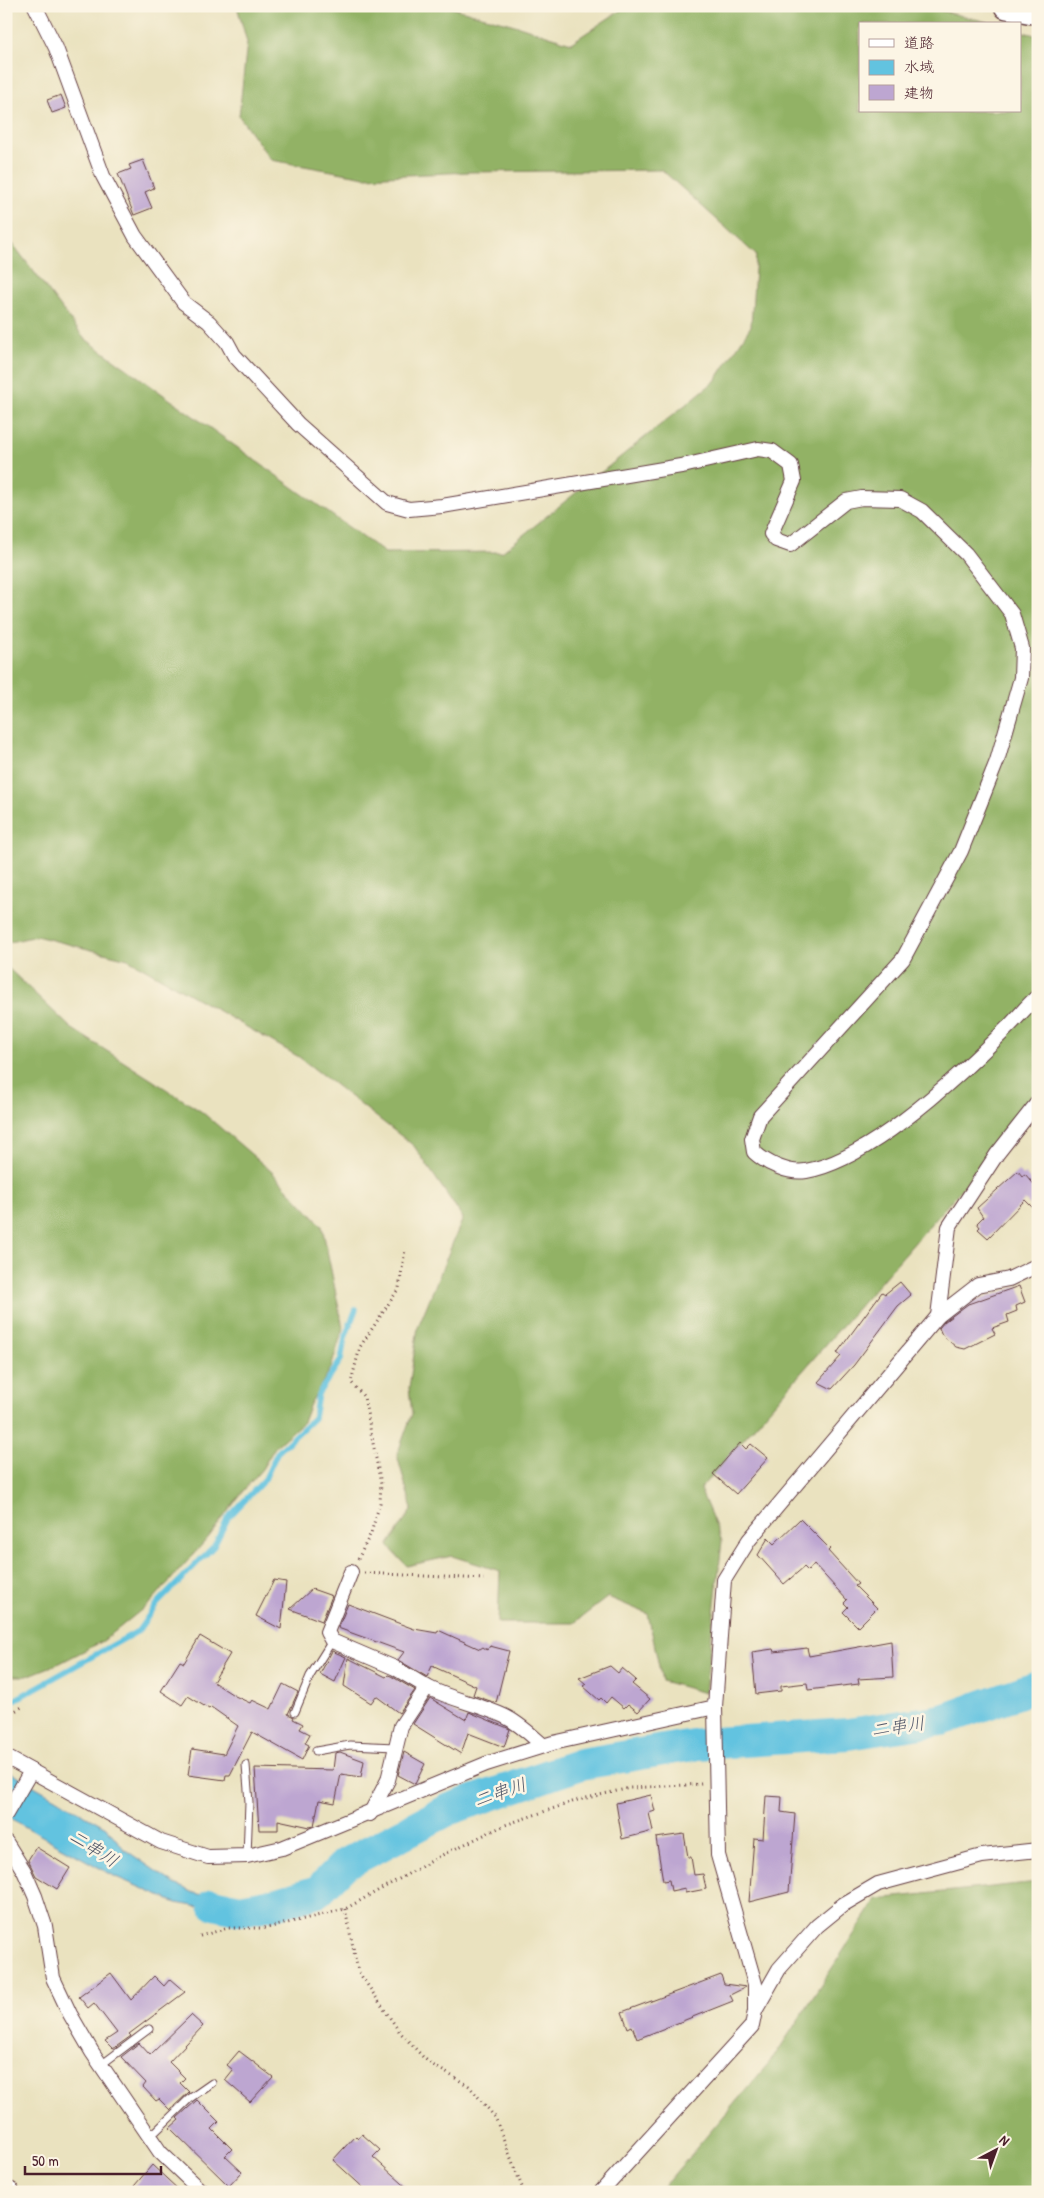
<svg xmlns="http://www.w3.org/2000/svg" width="1044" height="2198" font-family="'Patrick Hand','Klee One',sans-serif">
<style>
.forest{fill:#92b265;stroke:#6e6848}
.water{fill:#62c3e0;stroke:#567186}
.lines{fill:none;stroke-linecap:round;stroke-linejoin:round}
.stream{stroke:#62c3e0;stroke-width:5.5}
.river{stroke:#62c3e0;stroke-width:32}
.building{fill:#bda6d1}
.lane-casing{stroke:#623c41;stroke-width:9}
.street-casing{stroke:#623c41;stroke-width:16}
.secondary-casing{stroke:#623c41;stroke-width:22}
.highway-casing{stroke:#623c41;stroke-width:28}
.path{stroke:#623c41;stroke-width:3;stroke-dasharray:1 4;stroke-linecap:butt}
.lane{stroke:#fff;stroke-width:7}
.street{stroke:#fff;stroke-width:14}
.secondary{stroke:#fff;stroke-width:20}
.highway{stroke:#fff;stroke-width:25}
.labels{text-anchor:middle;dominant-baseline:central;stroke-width:5;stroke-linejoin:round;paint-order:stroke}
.water-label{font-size:18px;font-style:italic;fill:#52586a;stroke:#fcf5e5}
</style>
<rect width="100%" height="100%" fill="#fcf5e5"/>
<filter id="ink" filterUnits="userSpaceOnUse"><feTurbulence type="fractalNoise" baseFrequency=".02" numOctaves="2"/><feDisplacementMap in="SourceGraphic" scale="10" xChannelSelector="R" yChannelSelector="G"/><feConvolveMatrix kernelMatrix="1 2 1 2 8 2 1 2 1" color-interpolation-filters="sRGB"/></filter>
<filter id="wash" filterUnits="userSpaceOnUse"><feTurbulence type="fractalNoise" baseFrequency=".0096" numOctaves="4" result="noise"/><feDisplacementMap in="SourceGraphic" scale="20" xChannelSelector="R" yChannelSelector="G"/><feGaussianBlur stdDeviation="1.12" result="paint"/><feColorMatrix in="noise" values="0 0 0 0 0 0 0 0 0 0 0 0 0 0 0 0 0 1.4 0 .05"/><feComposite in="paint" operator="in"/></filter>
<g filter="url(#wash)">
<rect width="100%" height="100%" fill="#eae2bf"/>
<!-- forest -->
<g class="forest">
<path d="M237,6H445L522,27L571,43L627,6H922L995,24H860V111H1020V31L1038,36V1101L700,1489L722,1541L705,1693L662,1681L648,1614L608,1597L574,1623H498L500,1571L452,1556L407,1566L388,1546L412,1509L397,1455L412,1414L409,1388L418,1327L463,1218L414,1146L299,1057L128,959L36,936L6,943V235L84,338L385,553L502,552L715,381L751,326L756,255L662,170L469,172L365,177L271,160L239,116L247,42Z"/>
<path d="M6,966L71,1028L202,1112L272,1172L322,1226L343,1328L331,1368L310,1404L303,1422L275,1447L262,1469L243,1491L208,1538L150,1603L103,1641L60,1663L27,1676H6Z"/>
<path d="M1038,1882V2192H659L774,2057L877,1899Z"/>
</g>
<!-- water -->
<path class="water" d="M6,1770L106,1827L124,1849L173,1883L194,1893L216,1898L256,1899V1911L220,1913L217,1910L176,1903L116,1877L6,1816Z"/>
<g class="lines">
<!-- stream -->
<path class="stream" d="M6,1707L9,1703L138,1631L156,1605L214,1546L228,1518L265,1479L277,1453L314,1418L318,1394L341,1360L345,1338L356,1309"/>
<!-- river -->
<path class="river" d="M214,1904L240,1910L278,1903L318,1891L345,1864L450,1809L581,1764L699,1744L848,1734L942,1720L1038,1686"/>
</g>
<g id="blocks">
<!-- building -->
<g class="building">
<path d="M61,95L66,108L52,113L47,100Z"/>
<path d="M143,160L154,188L145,192L152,208L134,215L118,174L131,169L129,165Z"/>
<path d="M1018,1171L1022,1176L1025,1174L1038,1189V1213L1025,1200L988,1238L978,1229L980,1227L977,1223L983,1217L977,1208Z"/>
<path d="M900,1282L911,1295L898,1306L854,1365L832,1389L818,1382L841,1356L837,1353L882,1292L885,1294Z"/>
<path d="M1019,1286L1025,1302L1016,1306L1017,1311L1007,1315L1009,1322L992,1328L995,1334L965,1349L956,1347L942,1335L939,1328L944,1322L968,1304Z"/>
<path d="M740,1443L746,1449L751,1444L768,1458L736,1494L713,1474Z"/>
<path d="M800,1519L830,1549L828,1551L858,1584L855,1586L877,1608L858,1627L843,1612L848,1607L844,1603L847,1600L814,1564L808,1571L804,1567L784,1584L758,1555L768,1538L774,1544Z"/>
<path d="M274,1580L286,1582L281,1629L256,1616Z"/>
<path d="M312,1589L332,1596L322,1621L290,1609Z"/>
<path d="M348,1604L414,1629L437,1633L438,1630L480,1649L483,1647L487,1650L490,1646L509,1651L496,1703L473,1695L476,1686L432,1666L427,1677L398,1660L404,1652L338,1628Z"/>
<path d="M200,1636L230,1654L213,1682L235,1696L250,1703L252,1700L271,1709L283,1684L298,1692L288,1714L294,1717L293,1719L303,1724L300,1729L310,1734L305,1743L309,1745L302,1760L252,1732L230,1775H226L225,1780L188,1775L192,1749L224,1754L238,1726L211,1707L209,1709L188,1696L182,1705L161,1691L180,1661L184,1663Z"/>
<path d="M891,1641L893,1677L858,1679L859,1684L808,1690L807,1683L781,1686V1691L756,1694L752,1652L773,1649L774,1652L807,1648L809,1656Z"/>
<path d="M332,1651L346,1657L335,1682L320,1674Z"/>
<path d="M348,1658L386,1677L388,1675L391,1676L415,1690L399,1713L376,1696L371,1703L344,1686Z"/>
<path d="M610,1666L618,1673L622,1668L636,1680L632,1684L650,1699L638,1712L628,1704L624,1708L611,1697L606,1703L601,1698L599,1700L583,1686L586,1684L579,1678Z"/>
<path d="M430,1698L466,1720L469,1712L510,1729L504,1747L468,1733L461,1754L413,1724Z"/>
<path d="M340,1752L364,1761L361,1777L341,1774L335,1803L319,1800L314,1826L310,1827L278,1820V1830H259L255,1768L333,1770L335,1753Z"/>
<path d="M404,1752L425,1764L415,1784L398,1775Z"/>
<path d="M651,1795L655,1811L649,1813L653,1831L622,1839L616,1803Z"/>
<path d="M766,1796L782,1797L781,1812L795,1814L789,1892L749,1902L754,1838L763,1839Z"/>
<path d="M684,1834L688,1857H691L694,1875L703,1874L706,1889L685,1893V1888L671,1891L669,1880L663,1881L656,1838Z"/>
<path d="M36,1847L70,1868L57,1889L36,1876L28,1860Z"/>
<path d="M111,1973L131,2000L154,1976L164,1986L170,1979L185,1992L129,2034L131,2036L113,2049L105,2041L117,2033L94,2003L88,2008L79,1997Z"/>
<path d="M721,1975L724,1984L746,1987L730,1995L733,2001L637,2039L632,2026L628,2028L622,2012Z"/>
<path d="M191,2015L203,2026L169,2062L185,2078L180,2083L189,2092L170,2110L159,2099L156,2101L143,2087L146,2083L121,2057L139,2043L150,2055Z"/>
<path d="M239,2051L273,2077L250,2102L225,2080L233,2070L227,2065Z"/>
<path d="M197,2100L219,2122L212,2129L232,2149L225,2156L242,2172L229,2186L170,2128L179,2120L177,2118Z"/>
<path d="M362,2134L380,2150L373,2157L412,2192H368L333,2160L355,2136L358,2139Z"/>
<path d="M152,2165L181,2192H129Z"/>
</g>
</g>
</g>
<g filter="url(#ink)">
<use href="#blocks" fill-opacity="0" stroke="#623c41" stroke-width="1"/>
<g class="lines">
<!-- lane casing -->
<g class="lane-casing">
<g id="lane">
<path d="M295,1712L310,1676L332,1641"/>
<path d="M316,1751L350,1745L395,1747"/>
<path d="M246,1765L249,1802L247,1856"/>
<path d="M101,2065L149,2029"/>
<path d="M150,2137L189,2099L212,2083"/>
</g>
</g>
<!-- street casing -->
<g class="street-casing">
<g id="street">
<path d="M35,6L56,48L103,176L135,236L184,303L209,322L227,342L234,355L298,424L387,503L409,509L442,506L687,465L758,449L772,451L791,465L794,481L771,534L776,540L790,545L846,501L862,498L900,499L922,511L966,554L1012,614L1022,648L1021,678L997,761L961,851L903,959L760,1116L752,1139L754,1152C766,1163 788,1174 806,1171C870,1160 960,1075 1006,1029C1017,1019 1026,1006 1038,996"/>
<path d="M938,1316L949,1227L997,1154L1038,1102"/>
<path d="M351,1572L327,1632L332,1641L395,1668L427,1687L401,1726L388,1780L370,1814"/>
<path d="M427,1687C452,1700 479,1704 504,1716C519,1723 531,1735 544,1746"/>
<path d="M6,1757L161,1842L208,1857L247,1856L282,1848L486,1764L553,1743L715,1707"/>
<path d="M6,1814L31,1771"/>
<path d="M6,1842L24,1871L35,1896L45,1926L53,1978L70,2014L92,2052L160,2152L202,2192"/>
<path d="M755,2011L779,1969L817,1926L844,1904L878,1884L982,1856L1038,1850"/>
<path d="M601,2192L752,2026L755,2011V1984L718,1855L715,1707L724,1580L749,1540L938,1316L978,1285L1009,1279L1038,1265"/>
</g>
</g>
<!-- secondary casing -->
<g class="secondary-casing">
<path id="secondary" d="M6,2191L9,2192"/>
</g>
<!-- highway casing -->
<g class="highway-casing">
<path id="highway" d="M1007,6L1038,12"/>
</g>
<!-- path -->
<g class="path">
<path d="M358,1559L371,1533L380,1503L381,1484L364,1397L351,1382L360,1347L399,1288L405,1250"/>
<path d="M364,1573L484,1579"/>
<path d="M6,1721L11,1713L24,1706"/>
<path d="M345,1909L358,1971L399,2031L423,2057L431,2064L469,2086L495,2117L524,2192"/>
<path d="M200,1936L228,1928H267L345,1909L446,1853L505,1825L578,1800L630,1788L702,1784"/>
</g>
<!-- lane -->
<use href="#lane" class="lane"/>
<!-- street -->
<use href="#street" class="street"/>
<!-- secondary -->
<use href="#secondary" class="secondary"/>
<!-- highway -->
<use href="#highway" class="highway"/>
</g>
</g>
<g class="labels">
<!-- water labels -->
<g class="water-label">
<text transform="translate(898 1726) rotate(-8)">二串川</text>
<text transform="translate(500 1792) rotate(-19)">二串川</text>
<text transform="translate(94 1848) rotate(32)">二串川</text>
</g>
</g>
<!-- margin -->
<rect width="1044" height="2198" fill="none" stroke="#fcf5e5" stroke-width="25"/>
<!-- legend -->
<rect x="859" y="22" width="162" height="90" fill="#fcf5e5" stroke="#b59f9b"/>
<rect x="869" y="39" width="25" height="8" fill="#ffffff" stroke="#b59f9b"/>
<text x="904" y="48" font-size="15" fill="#4a1f2b">道路</text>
<rect x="869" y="60" width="25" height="15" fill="#62c3e0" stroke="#b59f9b"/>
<text x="904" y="72" font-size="15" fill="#4a1f2b">水域</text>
<rect x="869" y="85" width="25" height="15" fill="#bda6d1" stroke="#b59f9b"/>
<text x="904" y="98" font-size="15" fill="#4a1f2b">建物</text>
<!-- north arrow -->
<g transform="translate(996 2150) rotate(41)" stroke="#fcf5e5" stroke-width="4" paint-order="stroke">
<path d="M0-4L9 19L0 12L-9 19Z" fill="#4a1f2b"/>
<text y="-8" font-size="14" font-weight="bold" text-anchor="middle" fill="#4a1f2b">N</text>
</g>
<!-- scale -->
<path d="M25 2166v8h136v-8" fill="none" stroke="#4a1f2b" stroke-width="2.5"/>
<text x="32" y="2166" font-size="15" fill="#4a1f2b" stroke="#fcf5e5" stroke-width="4" paint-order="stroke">50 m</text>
</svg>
